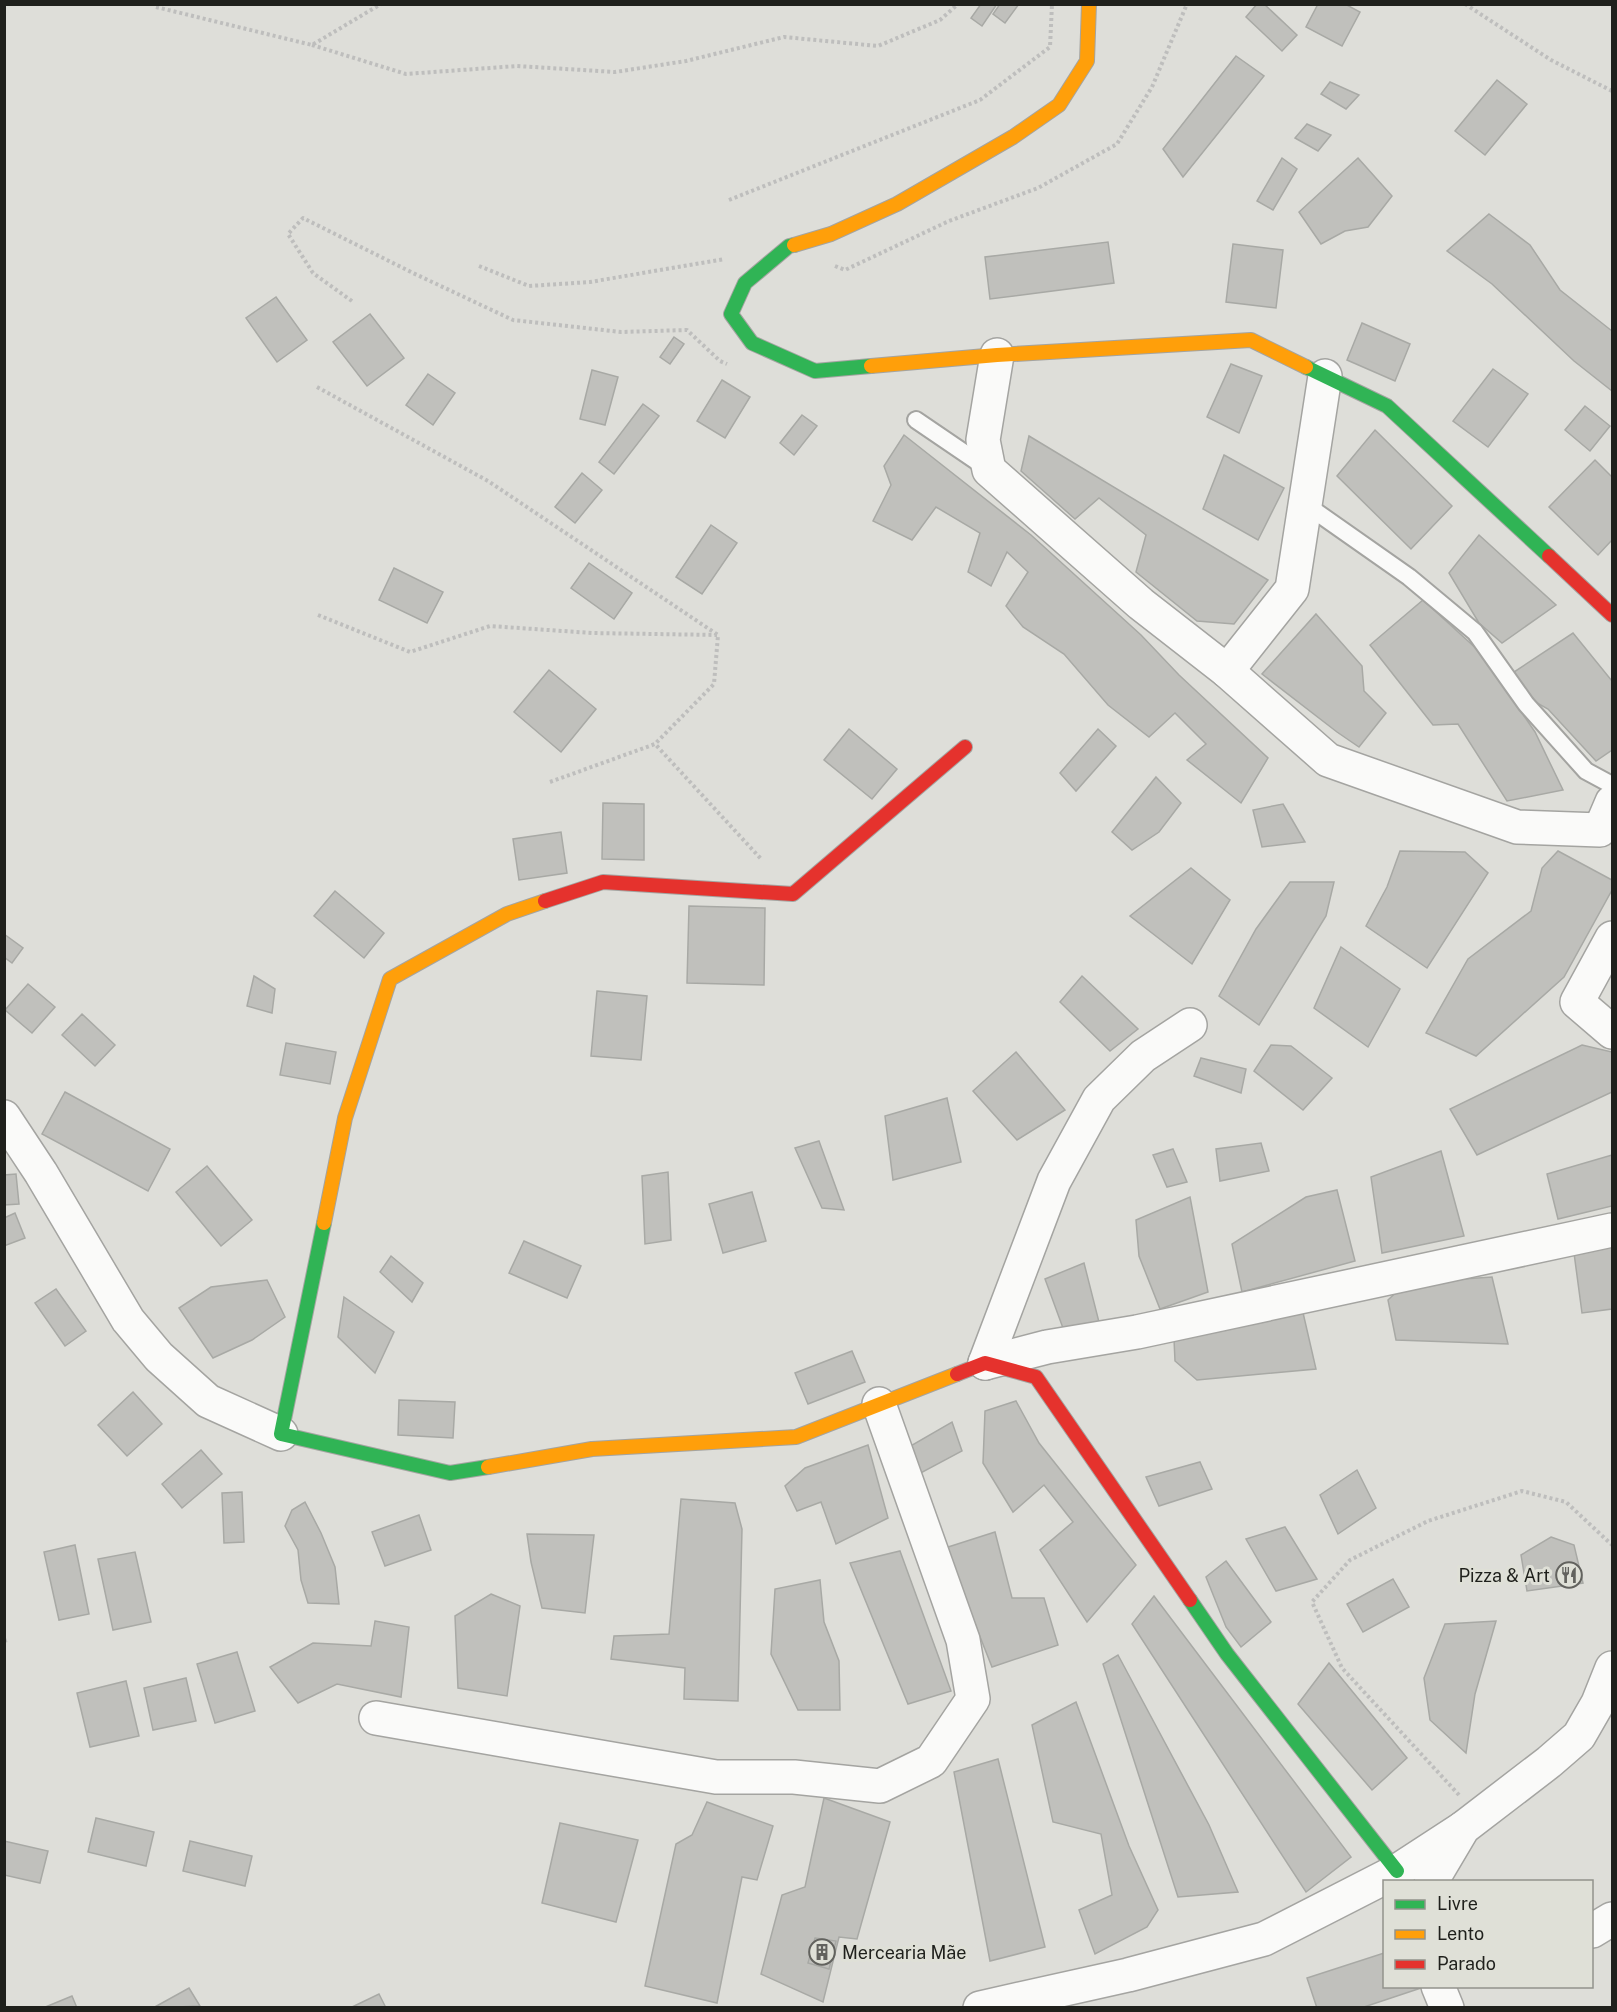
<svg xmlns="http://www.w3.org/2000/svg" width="1617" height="2012" font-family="'Public Sans',sans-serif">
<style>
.building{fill:#c0c0bc;stroke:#a8a9a5;stroke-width:1.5}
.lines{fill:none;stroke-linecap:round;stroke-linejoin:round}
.lane-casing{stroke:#a4a4a1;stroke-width:20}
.street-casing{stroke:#a4a4a1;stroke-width:36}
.fast-casing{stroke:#a4a4a1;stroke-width:16}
.slow-casing{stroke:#a4a4a1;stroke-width:16}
.jam-casing{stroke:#a4a4a1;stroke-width:16}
.path{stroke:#bebebd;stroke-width:4;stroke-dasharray:3 3;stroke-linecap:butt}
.lane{stroke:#fafaf9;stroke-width:16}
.street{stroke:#fafaf9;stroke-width:33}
.fast{stroke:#30b455;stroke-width:14}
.slow{stroke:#ff9f0a;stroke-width:14}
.jam{stroke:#e5322d;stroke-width:14}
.labels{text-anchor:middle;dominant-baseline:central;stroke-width:6;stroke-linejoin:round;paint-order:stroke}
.poi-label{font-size:18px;fill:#1f201c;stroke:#dfe0d7;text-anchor:end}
</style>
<rect width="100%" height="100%" fill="#deded9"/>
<!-- building -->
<g class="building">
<path d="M981,4H997L982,26L971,18Z"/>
<path d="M1000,4H1019L1005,23L993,14Z"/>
<path d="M1257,4H1264L1297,35L1282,51L1246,17Z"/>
<path d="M1318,4H1345L1360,12L1342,46L1306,27Z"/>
<path d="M1236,56L1264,76L1183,177L1163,149Z"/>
<path d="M1497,80L1527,104L1485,155L1455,131Z"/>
<path d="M1330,82L1359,95L1346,109L1321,94Z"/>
<path d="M1307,124L1331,135L1318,151L1295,138Z"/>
<path d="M1282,158L1297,169L1273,210L1257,201Z"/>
<path d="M1358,158L1392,196L1368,227L1345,231L1321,244L1299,212Z"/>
<path d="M1489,214L1530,245L1560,290L1612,331V391L1574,361L1492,284L1447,251Z"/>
<path d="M1108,242L1114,283L990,299L985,257Z"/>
<path d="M1233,244L1283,250L1276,308L1226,302Z"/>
<path d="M276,297L307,340L277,362L246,318Z"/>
<path d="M370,314L404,358L367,386L333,342Z"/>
<path d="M1362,323L1410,344L1395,381L1347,360Z"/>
<path d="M674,337L684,344L670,364L660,357Z"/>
<path d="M1231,364L1262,376L1239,433L1207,417Z"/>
<path d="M1493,369L1528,394L1488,447L1453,421Z"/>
<path d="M592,370L618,377L605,425L580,419Z"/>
<path d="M428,374L455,393L433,425L406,405Z"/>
<path d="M722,380L750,397L725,438L697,421Z"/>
<path d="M643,404L659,416L614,474L599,462Z"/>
<path d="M1585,406L1610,426L1590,451L1565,430Z"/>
<path d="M802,415L817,426L794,455L780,443Z"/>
<path d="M1375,430L1452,506L1411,549L1337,476Z"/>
<path d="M904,435L1031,535L1141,635L1179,675L1268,758L1241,803L1187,760L1206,744L1175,713L1149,737L1108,705L1064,654L1023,627L1006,606L1028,572L1007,552L991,586L968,572L980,533L936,507L912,540L873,521L891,485L884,466Z"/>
<path d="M1029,436L1268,580L1234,624L1197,621L1136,572L1146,535L1099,498L1075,519L1021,471Z"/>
<path d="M1224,455L1284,488L1258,540L1203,509Z"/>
<path d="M1595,460L1612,477V540L1598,555L1549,507Z"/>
<path d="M582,473L602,490L575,523L555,507Z"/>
<path d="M711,525L737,543L702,594L676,577Z"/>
<path d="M1479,535L1556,605L1502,643L1479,623L1449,573Z"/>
<path d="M589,563L632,593L614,619L571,588Z"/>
<path d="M394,568L443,592L427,623L379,600Z"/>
<path d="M1423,600L1480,652L1535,732L1563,790L1507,801L1458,724L1433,725L1370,645Z"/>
<path d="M1316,614L1362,666L1364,691L1386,713L1359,747L1337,732L1262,674Z"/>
<path d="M1573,633L1612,681V750L1596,761L1548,709L1530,699L1514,672Z"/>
<path d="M549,670L596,709L561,752L514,712Z"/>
<path d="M849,729L897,769L872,799L824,760Z"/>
<path d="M1098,729L1116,746L1076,791L1060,773Z"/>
<path d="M1156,777L1181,803L1159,832L1132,850L1112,832Z"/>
<path d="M603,803L644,804V860L602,859Z"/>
<path d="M1283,804L1305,842L1262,847L1253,810Z"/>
<path d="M561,832L567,873L519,880L513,839Z"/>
<path d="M1400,851L1465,852L1488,873L1427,968L1366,926L1387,887Z"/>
<path d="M1558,851L1612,880V890L1564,977L1476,1056L1426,1033L1468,959L1531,911L1542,868Z"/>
<path d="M1191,868L1230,900L1192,964L1130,916Z"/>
<path d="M1290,882H1334L1326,916L1259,1025L1219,996L1256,929Z"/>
<path d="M335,891L384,933L364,958L314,916Z"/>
<path d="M689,906L765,908L764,985L687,983Z"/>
<path d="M4,934L23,948L12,963L4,957Z"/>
<path d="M1341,947L1400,989L1368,1047L1314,1008Z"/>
<path d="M254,976L275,989L272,1013L247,1006Z"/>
<path d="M1082,976L1138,1029L1110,1051L1060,1002Z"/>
<path d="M28,984L55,1007L32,1033L5,1010Z"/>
<path d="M597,991L647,996L641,1060L591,1056Z"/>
<path d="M82,1014L115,1045L95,1066L62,1035Z"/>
<path d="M286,1043L336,1052L330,1084L280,1075Z"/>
<path d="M1271,1045L1291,1046L1332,1078L1303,1110L1254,1071Z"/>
<path d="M1582,1045L1612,1052V1092L1477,1155L1450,1109Z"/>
<path d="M1016,1052L1065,1110L1017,1140L973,1091Z"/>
<path d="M1201,1058L1246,1069L1241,1093L1194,1076Z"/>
<path d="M65,1092L170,1149L148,1191L42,1134Z"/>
<path d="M947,1098L961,1162L893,1180L885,1116Z"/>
<path d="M819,1141L844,1210L822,1208L795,1148Z"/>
<path d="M1261,1143L1269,1171L1220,1181L1216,1149Z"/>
<path d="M1173,1149L1187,1182L1167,1187L1153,1155Z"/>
<path d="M1441,1151L1464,1236L1382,1253L1371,1177Z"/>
<path d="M1612,1155V1206L1558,1219L1547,1174Z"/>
<path d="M207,1166L252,1220L221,1246L176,1192Z"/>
<path d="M668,1172L671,1240L645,1244L642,1176Z"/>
<path d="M16,1174L19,1204L4,1205V1175Z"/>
<path d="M1337,1190L1355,1261L1242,1292L1232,1244L1306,1197Z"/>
<path d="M752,1192L766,1241L723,1253L709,1204Z"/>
<path d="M1190,1197L1208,1292L1160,1309L1139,1256L1136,1220Z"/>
<path d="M15,1213L25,1238L4,1246V1218Z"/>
<path d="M524,1241L581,1266L567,1298L509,1273Z"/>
<path d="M1612,1242V1309L1582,1313L1574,1253Z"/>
<path d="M391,1256L423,1283L412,1302L380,1272Z"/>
<path d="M1084,1263L1099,1322L1067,1339L1045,1279Z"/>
<path d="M1492,1277L1508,1344L1396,1340L1388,1300L1406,1283Z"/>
<path d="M267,1280L285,1317L252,1340L213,1358L179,1308L211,1287Z"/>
<path d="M56,1289L86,1331L65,1346L35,1303Z"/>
<path d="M344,1297L394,1332L375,1373L338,1337Z"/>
<path d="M1301,1304L1316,1369L1197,1380L1175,1361L1174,1339Z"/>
<path d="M852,1351L865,1382L808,1404L795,1373Z"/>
<path d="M133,1392L162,1424L127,1456L98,1425Z"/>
<path d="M399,1400L455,1402L453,1438L398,1435Z"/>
<path d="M1016,1401L1039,1443L1136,1565L1087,1622L1040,1550L1073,1522L1044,1485L1013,1512L983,1463L985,1411Z"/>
<path d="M952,1422L962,1451L917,1475L907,1448Z"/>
<path d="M868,1445L888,1518L836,1544L821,1502L797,1511L785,1486L805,1468Z"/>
<path d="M201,1450L222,1474L182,1508L162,1484Z"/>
<path d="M1200,1462L1212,1489L1159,1506L1146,1477Z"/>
<path d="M1357,1470L1376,1508L1338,1534L1320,1495Z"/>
<path d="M242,1492L244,1542L224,1543L222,1493Z"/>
<path d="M681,1499L735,1503L742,1529L738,1701L684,1699L685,1668L611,1659L614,1636L669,1634Z"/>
<path d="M305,1502L321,1533L335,1567L339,1604L308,1603L301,1580L298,1550L285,1526L292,1510Z"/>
<path d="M419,1515L431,1550L385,1566L372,1532Z"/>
<path d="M1285,1527L1317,1579L1276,1591L1246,1539Z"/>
<path d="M995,1532L1012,1598H1044L1058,1645L992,1667L945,1548Z"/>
<path d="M527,1534L594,1535L585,1613L542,1608L531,1562Z"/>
<path d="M1551,1537L1574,1545L1583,1583L1527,1591L1521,1555Z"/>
<path d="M75,1545L89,1614L59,1620L44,1552Z"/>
<path d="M900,1551L951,1691L908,1704L850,1563Z"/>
<path d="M135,1552L151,1622L113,1630L98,1559Z"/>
<path d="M1226,1561L1271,1622L1241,1647L1226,1627L1206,1577Z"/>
<path d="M1393,1579L1409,1607L1363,1632L1347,1604Z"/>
<path d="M820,1580L824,1622L839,1661L840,1710H798L771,1654L775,1589Z"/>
<path d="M491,1594L520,1606L507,1696L458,1688L455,1616Z"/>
<path d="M1154,1596L1351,1857L1306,1892L1132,1624Z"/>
<path d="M375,1621L409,1627L401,1697L337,1684L298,1703L270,1667L313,1643L371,1646Z"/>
<path d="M1496,1621L1475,1694L1466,1753L1430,1720L1424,1678L1445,1624Z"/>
<path d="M237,1652L255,1711L215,1723L197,1664Z"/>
<path d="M1118,1655L1209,1825L1238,1892L1178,1897L1103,1664Z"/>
<path d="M1329,1663L1407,1758L1372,1790L1298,1704Z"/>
<path d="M186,1678L196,1721L153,1730L144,1688Z"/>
<path d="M126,1681L139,1736L90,1747L77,1693Z"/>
<path d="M1076,1702L1129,1846L1158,1910L1147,1927L1095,1954L1079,1910L1112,1895L1101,1834L1053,1822L1032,1725Z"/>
<path d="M998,1759L1045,1947L990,1961L954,1772Z"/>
<path d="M824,1798L890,1822L857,1939L839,1937L823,2002L761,1974L782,1895L805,1887Z"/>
<path d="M707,1802L773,1826L757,1880L742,1877L717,2003L645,1986L676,1844L692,1835Z"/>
<path d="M96,1818L154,1832L146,1866L88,1852Z"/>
<path d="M560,1823L638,1840L616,1922L542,1903Z"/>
<path d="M4,1841L48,1851L40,1883L4,1875Z"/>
<path d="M190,1841L252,1856L245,1886L183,1871Z"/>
<path d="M815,1938L836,1941L829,1969L808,1963Z"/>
<path d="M1384,1953V1986L1421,1988L1361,2008H1317L1307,1978Z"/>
<path d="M189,1988L200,2006L153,2008Z"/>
<path d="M379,1994L386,2008H350Z"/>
<path d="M72,1996L77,2008H43Z"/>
</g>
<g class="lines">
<!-- lane casing -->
<g class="lane-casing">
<g id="lane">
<path d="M916,420L988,469"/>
<path d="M1305,504L1409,577L1475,632L1526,704L1586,771L1612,785"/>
</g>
</g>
<!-- street casing -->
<g class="street-casing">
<g id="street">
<path d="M997,355L983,440L989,470L1141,604L1227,671"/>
<path d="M1325,376L1292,589L1227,671L1328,760L1517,827L1600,830L1612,802"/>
<path d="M1612,938L1577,1002L1612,1032"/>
<path d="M4,1117L41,1173L128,1320L159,1357L208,1401L281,1434"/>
<path d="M985,1363L1047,1347L1137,1332L1612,1230"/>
<path d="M985,1363L1054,1181L1099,1099L1143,1056L1190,1025"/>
<path d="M376,1718L716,1777H794L880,1786L931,1761L973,1699L963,1640L879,1404"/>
<path d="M1431,1882L1463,1828L1549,1762L1579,1736L1598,1703L1612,1668"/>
<path d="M1592,1931L1612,1919"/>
<path d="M1438,1986L1447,2008"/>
<path d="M980,2008L1128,1975L1264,1939L1397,1871L1463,1828"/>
</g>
</g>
<!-- fast casing -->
<g class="fast-casing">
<g id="fast">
<path d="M794,245L789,246L745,283L731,314L752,343L815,371L871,366"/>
<path d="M1306,367L1387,406L1549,556"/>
<path d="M324,1223L281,1434L450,1473L488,1467"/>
<path d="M1190,1600L1227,1654L1397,1871"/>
</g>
</g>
<!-- slow casing -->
<g class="slow-casing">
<g id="slow">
<path d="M794,245L831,234L897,204L1013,137L1059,105L1087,61L1089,4"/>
<path d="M871,366L997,355L1251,340L1306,367"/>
<path d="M324,1223L345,1118L390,979L507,914L545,901"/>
<path d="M488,1467L592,1449L796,1437L957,1374"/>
</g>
</g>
<!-- jam casing -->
<g class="jam-casing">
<g id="jam">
<path d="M1549,556L1612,615"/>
<path d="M545,901L603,882L793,894L965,747"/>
<path d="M957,1374L985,1363L1036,1377L1190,1600"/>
</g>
</g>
<!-- path -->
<g class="path">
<path d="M1465,4L1551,60L1612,91"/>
<path d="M156,7L312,45L381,4"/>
<path d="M312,45L406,74L517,66L615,72L686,61L784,37L878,46L940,20L958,4"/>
<path d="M729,200L980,100L1050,47L1052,4"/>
<path d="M479,266L529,286L590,282L725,259"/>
<path d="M835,266L845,270L949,221L1038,188L1117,144L1152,87L1187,4"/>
<path d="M352,301L313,273L288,234L303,218L413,273L513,320L621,332L687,330L720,361L727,364"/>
<path d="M317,387L488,481L718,635L714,684L655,744"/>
<path d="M318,615L410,652L490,626L592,633L717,635"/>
<path d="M550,782L655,744L762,860"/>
<path d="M4,1641L7,1640"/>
<path d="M1459,1795L1342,1668L1312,1602L1350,1560L1428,1521L1522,1491L1566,1502L1612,1545"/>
</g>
<!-- lane -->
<use href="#lane" class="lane"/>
<!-- street -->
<use href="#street" class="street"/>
<!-- fast -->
<use href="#fast" class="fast"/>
<!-- slow -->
<use href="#slow" class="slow"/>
<!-- jam -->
<use href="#jam" class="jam"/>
</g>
<!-- icons -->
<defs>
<g id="restaurant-ring" transform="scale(1.35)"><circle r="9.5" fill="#dfe0d7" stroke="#62625e" stroke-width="1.5"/><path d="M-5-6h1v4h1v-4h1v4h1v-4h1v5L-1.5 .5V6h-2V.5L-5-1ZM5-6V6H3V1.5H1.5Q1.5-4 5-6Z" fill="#62625e"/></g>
<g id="building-ring" transform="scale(1.35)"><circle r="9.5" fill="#dfe0d7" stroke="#62625e" stroke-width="1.5"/><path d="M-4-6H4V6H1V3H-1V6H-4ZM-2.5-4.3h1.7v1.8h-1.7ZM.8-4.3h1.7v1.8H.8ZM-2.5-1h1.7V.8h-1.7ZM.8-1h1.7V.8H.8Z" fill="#62625e"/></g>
</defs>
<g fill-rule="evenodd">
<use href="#restaurant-ring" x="1569" y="1575"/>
<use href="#building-ring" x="822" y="1952"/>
</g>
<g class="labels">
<!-- poi labels -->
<g class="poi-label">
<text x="1550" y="1575">Pizza &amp; Art</text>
<text x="842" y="1952" text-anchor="start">Mercearia Mãe</text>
</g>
</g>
<!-- border -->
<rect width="1617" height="2012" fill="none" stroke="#1f201c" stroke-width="12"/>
<!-- legend -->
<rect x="1383" y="1880" width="210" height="108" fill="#dfe0d7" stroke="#92938c" stroke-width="1.5"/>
<rect x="1395" y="1900" width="30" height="9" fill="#30b455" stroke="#92938c" stroke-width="1.5"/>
<text x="1437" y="1910" font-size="18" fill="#1f201c">Livre</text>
<rect x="1395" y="1930" width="30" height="9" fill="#ff9f0a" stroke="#92938c" stroke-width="1.5"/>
<text x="1437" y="1940" font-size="18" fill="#1f201c">Lento</text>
<rect x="1395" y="1960" width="30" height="9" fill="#e5322d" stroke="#92938c" stroke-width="1.5"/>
<text x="1437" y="1970" font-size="18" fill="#1f201c">Parado</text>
</svg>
